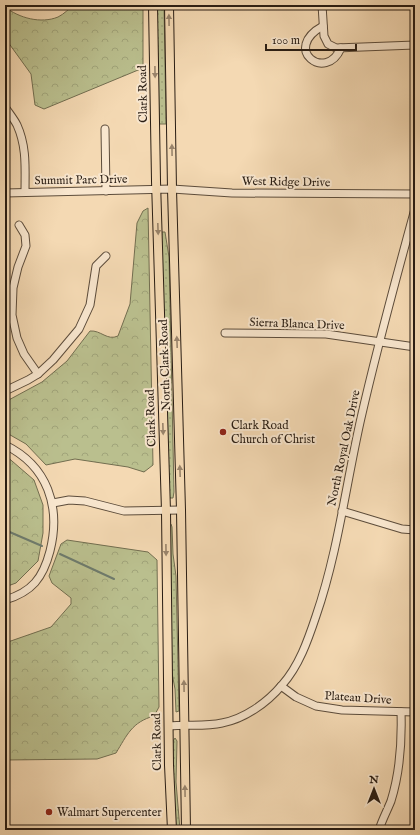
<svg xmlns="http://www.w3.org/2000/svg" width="420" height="835" font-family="'IM FELL English',serif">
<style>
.grass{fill:url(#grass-dots);stroke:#726e50}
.forest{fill:url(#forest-crowns);stroke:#726e50}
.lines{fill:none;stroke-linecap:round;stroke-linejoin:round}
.stream{stroke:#6e7b6d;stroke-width:2}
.minor-casing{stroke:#5c4c3b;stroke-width:9}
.major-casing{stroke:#291d13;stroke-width:10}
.minor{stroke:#f8e6ce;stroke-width:7}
.major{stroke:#f4d9b3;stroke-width:8}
.oneway{fill:#99846b}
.poi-dot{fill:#8f2418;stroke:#f8e6ce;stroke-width:1.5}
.labels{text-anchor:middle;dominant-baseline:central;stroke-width:4;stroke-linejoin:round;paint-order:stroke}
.street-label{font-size:12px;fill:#291d13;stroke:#f8e6ce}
.poi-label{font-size:12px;fill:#291d13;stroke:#f8e6ce;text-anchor:start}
</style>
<defs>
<pattern id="grass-dots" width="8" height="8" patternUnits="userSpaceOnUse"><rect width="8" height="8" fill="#babf8e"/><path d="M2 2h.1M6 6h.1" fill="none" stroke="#a0a47a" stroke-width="1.8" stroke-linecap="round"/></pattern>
<pattern id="forest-crowns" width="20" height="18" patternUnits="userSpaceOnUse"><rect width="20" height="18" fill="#babf8e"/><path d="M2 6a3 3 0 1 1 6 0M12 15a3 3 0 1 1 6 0" fill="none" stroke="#a0a47a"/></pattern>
</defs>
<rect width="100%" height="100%" fill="#f4d9b3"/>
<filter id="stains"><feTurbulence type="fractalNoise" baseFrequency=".005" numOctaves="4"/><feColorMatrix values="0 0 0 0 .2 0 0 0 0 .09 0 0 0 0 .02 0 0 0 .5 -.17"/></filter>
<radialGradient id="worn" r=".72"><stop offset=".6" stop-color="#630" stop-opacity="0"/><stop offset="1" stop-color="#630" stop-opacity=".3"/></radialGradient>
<!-- grass -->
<g class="grass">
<path d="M157,5H164L166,124H159Z"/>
<path d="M161,232H165L169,257L174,492L173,498H168Z"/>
<path d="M169,524H171L172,527L173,554L176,576L179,711L176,712L175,689L172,673Z"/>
<path d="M175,738L177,741L176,782L180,830H173V741Z"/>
</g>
<!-- forest -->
<g class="forest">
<path d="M73,5H143V68L44,109L35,105L31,74L5,38V7C19,18 41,24 58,17C64,14 69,9 73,5Z"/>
<path d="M148,208L153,465L144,472L128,467L75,459L46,465L26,444L5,432V402L42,382L67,361L90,331C101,330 107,341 118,336L130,304L137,223L143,211Z"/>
<path d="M5,455L34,480L43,505V533L38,561L16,583L5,587Z"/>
<path d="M67,540L148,552L157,560L159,707L154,716C132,722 127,735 116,753L97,759L5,760V643L51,627L71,604V598L52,583L49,576L61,544Z"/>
</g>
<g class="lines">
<!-- stream -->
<g class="stream">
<path d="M5,530L42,546"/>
<path d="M60,554L114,579"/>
</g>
<!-- minor casing -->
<g class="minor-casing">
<g id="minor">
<path d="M322,5L324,36L328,44L336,48L415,45"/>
<path d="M323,26C281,49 326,83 341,48"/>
<path d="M5,107C9,113 14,119 17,125C27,147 25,169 25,192"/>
<path d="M105,129L106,191"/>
<path d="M5,193L172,189L232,193L415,194"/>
<path d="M19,225L25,235L26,246L18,267L13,288L12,315L17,338L24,354L38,374"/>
<path d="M225,333L326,334L415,347"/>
<path d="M5,391L28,380L38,374L53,360L79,329L90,305L96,266L106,256"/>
<path d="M5,445C48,466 61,507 50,551C43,578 32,592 5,600"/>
<path d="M53,503L69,500L85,501L124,511L181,510"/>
<path d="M342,511L402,529L415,530"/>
<path d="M281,686L296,697L316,706L342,710L415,712"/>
<path d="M169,726C186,724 205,727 222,723C244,719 267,703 282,685C299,666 308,640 316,616C338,552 346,484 361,418C377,348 396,278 415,209"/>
<path d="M379,830C382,820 387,811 391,801C400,772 402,742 401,712"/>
</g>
</g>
<!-- major casing -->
<g class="major-casing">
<g id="major">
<path d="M153,5L156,181L166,511L169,765L172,830"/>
<path d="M169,5L172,189L181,510L186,830"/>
</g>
</g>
<!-- minor -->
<use href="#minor" class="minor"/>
<!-- major -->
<use href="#major" class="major"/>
</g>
<!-- one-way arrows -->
<defs><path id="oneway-solid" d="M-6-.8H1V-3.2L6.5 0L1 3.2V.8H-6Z"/></defs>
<g class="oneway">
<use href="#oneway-solid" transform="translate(169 20) rotate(-91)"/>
<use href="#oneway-solid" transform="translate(155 72) rotate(89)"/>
<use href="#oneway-solid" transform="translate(172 150) rotate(-91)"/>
<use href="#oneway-solid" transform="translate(158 229) rotate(88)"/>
<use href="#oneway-solid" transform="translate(177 342) rotate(-92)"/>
<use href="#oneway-solid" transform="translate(163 429) rotate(88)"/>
<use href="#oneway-solid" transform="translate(180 471) rotate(-92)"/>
<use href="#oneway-solid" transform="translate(166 550) rotate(89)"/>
<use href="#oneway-solid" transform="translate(184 686) rotate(-91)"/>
<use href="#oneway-solid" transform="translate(185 791) rotate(-91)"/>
</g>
<!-- markers -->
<g class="poi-dot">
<circle cx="223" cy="432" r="4"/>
<circle cx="49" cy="812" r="4"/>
</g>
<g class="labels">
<!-- street labels -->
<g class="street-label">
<text transform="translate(143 94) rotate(-91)">Clark Road</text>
<text transform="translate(81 180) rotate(-1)">Summit Parc Drive</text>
<text transform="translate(286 182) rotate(1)">West Ridge Drive</text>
<text transform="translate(297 324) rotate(2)">Sierra Blanca Drive</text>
<text transform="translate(165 365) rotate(-92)">North Clark Road</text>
<text transform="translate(151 418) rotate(-92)">Clark Road</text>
<text transform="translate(344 448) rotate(-78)">North Royal Oak Drive</text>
<text transform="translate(358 698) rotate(4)">Plateau Drive</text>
<text transform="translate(157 742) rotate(-91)">Clark Road</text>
</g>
<!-- poi labels -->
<g class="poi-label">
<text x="231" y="425">Clark Road<tspan x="231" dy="14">Church of Christ</tspan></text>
<text x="57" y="812">Walmart Supercenter</text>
</g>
</g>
<!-- margin -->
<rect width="420" height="835" fill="none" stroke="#f4d9b3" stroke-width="20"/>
<rect x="6" y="6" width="408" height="823" fill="none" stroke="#291d13" stroke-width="2"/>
<rect x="10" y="10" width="400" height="815" fill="none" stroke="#291d13"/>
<!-- north arrow -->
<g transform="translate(374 789)" stroke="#f8e6ce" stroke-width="3" paint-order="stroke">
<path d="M0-3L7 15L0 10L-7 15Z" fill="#291d13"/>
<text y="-6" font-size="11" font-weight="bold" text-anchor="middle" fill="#291d13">N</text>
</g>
<!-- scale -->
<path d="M266 44v6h90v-6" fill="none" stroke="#291d13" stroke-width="2"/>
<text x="272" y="44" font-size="12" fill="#291d13" stroke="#f8e6ce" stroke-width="3" paint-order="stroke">100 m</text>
<rect width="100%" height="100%" filter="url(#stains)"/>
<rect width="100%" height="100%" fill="url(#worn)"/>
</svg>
